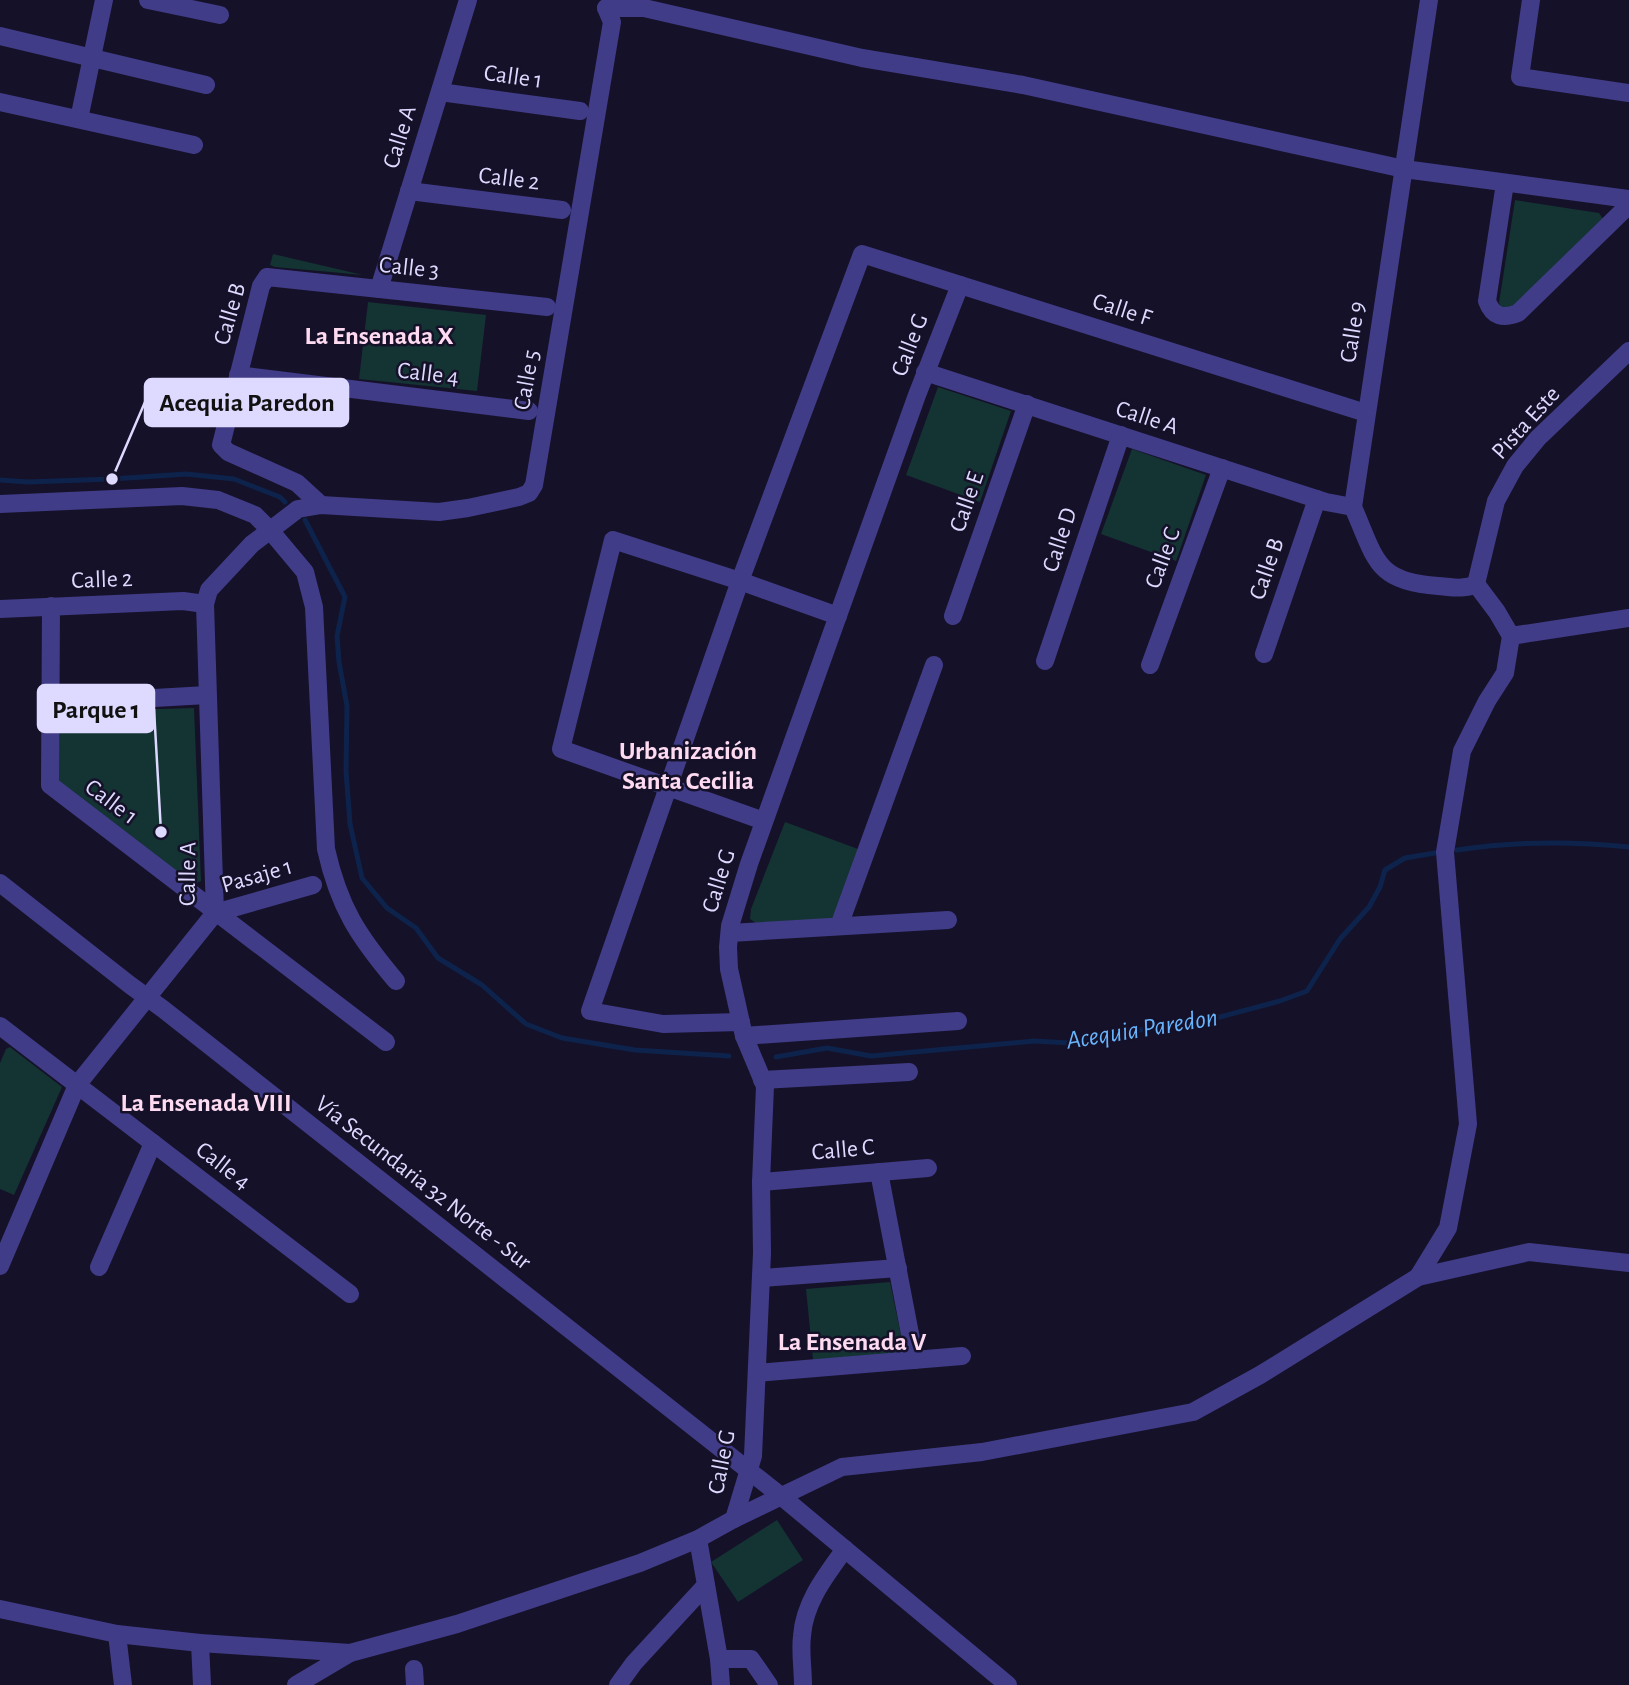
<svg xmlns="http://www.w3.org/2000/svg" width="1629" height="1685" font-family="'Alegreya Sans',sans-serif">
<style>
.green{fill:#143333}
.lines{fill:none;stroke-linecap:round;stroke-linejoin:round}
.stream{stroke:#0d234c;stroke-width:5}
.minor{stroke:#413c88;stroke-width:18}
.labels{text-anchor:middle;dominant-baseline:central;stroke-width:5;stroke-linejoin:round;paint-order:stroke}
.street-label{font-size:24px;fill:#ded9ff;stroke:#151129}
.neighbourhood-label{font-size:26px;font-weight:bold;fill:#ffdbf1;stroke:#151129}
.water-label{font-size:26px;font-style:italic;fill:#68b5fe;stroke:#151129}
.leader{fill:none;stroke:#ded9ff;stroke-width:2.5}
.callout-dot{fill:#ded9ff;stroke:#151129;stroke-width:2.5}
.callout{fill:#ded9ff;stroke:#ded9ff;stroke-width:2.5}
.callout-label{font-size:26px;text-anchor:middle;font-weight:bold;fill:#111}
</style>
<rect width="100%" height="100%" fill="#151129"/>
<!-- green -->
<g class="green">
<path d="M1515,200L1599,213L1605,222L1514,312L1502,309L1499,303Z"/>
<path d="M273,254L363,275L275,267L270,265Z"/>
<path d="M368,302L486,315L477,391L359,379Z"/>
<path d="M938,387L1011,411L980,502L906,475Z"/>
<path d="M1132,449L1206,475L1176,561L1101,534Z"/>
<path d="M194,708L201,881L192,885L58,782L59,712Z"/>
<path d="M785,822L858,849L837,918L757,924L750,919L751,909Z"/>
<path d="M10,1047L62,1087L14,1195L0,1189V1063L6,1049Z"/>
<path d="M890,1282L903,1345L899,1354L813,1360L806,1289Z"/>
<path d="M777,1520L803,1560L738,1602L711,1562Z"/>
</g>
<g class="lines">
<!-- stream -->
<g class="stream">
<path d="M0,480L28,482L112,479L186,474L234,479L280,497L285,502"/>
<path d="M305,520L345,597L337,636L339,662L347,706L346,771L350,824L362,878L387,908L416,928L438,958L482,985L526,1024L562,1038L635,1050L729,1056"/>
<path d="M1457,850C1515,841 1571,841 1629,847"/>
<path d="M776,1057L827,1048L871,1056L1034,1041L1069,1043L1093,1036L1201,1022L1280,1001L1307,991L1340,939L1369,907L1380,887L1385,870L1405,858L1435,853"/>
</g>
<!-- minor -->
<g class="minor">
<path d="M148,0L220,15"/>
<path d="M1429,0L1353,507C1376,559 1375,582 1438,586C1452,587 1464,590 1476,584"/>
<path d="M1531,0L1520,77L1629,93"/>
<path d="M606,8H644L862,58L1023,85L1404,169L1629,199"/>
<path d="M0,36L206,85"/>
<path d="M440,92L580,111"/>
<path d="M0,102L194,145"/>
<path d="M79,119L104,0"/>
<path d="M1505,183L1487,301C1493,317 1503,319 1518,313L1629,205"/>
<path d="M409,191L562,210"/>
<path d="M379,289L468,0"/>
<path d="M925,372L1326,502L1353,507"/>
<path d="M238,375L529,411"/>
<path d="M0,504L182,496L218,500L255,515L269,529L305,572L314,607L326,849C339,907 358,936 396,981"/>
<path d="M321,505L297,483L228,452L221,445L261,286L267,277L547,307"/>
<path d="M1476,584L1496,501L1515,466L1538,438L1629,351"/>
<path d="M51,606L50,785L386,1042"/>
<path d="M0,609L183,601L205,604"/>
<path d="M953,616L1027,404"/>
<path d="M1511,636L1629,618"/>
<path d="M1264,654L1317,499"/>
<path d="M1045,661L1121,435"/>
<path d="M1150,665L1222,468"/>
<path d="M49,704L207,695"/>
<path d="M764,821L561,749L613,540L740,581L838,616"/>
<path d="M0,883L130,985L163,1009L781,1496L1008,1685"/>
<path d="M215,913L313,885"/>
<path d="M839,926L934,665"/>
<path d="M730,933L948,920"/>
<path d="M741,1022L663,1024L590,1011L740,581L862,254L1366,413"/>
<path d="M0,1026L350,1294"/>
<path d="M744,1036L958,1021"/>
<path d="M762,1080L909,1072"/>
<path d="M879,1172L915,1360"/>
<path d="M761,1182L928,1168"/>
<path d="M0,1266L77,1085L215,913L205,604L209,590L252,544L298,509L321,505L439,512L468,508L519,497L529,493L534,485L612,22L606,8"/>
<path d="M99,1267L153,1143"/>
<path d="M1418,1277L1448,1228L1468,1124L1445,852L1462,751L1487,701L1505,673L1511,636L1497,612L1476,584"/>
<path d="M761,1278L898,1268"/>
<path d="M757,1373L962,1356"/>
<path d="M734,1519L753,1456L762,1253L761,1182L765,1086L744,1036L729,969L728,947L730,926L749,864L917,395L960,285"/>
<path d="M698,1539L719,1659L721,1685"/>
<path d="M0,1609L117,1634L200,1643L350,1653L457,1624L640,1563L698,1539L734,1519L842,1467L982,1452L1193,1412L1260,1375L1418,1277L1529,1252L1629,1263"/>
<path d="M117,1634L123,1685"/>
<path d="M200,1643L202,1685"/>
<path d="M719,1659H751L769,1685"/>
<path d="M414,1669L415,1685"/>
<path d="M296,1685L350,1653"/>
<path d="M618,1685L634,1663L706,1585"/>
<path d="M803,1685C803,1669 800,1652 802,1636C804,1603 826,1575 845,1549"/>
</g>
</g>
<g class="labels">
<!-- street labels -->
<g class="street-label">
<text transform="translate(513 77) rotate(8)">Calle 1</text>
<text transform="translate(400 137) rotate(-73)">Calle A</text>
<text transform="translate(509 179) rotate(7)">Calle 2</text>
<text transform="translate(409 268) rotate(6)">Calle 3</text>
<text transform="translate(1122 310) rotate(18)">Calle F</text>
<text transform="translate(230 314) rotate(-74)">Calle B</text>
<text transform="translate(1353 332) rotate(-81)">Calle 9</text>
<text transform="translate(910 345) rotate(-69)">Calle G</text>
<text transform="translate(428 374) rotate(7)">Calle 4</text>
<text transform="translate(527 380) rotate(-80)">Calle 5</text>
<text transform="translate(1147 418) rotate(18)">Calle A</text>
<text transform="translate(1526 423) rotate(-48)">Pista Este</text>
<text transform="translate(967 502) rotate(-71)">Calle E</text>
<text transform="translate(1060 540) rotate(-72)">Calle D</text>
<text transform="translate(1163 558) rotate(-70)">Calle C</text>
<text transform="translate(1267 569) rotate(-71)">Calle B</text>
<text transform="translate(102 580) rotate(-2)">Calle 2</text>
<text transform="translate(111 802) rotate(37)">Calle 1</text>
<text transform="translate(188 874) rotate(-89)">Calle A</text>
<text transform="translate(257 876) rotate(-16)">Pasaje 1</text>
<text transform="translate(719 881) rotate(-73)">Calle G</text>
<text transform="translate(843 1150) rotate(-5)">Calle C</text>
<text transform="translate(223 1166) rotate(38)">Calle 4</text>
<text transform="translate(423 1183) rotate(38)">Vía Secundaria 32 Norte - Sur</text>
<text transform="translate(722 1462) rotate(-79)">Calle G</text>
</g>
<!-- neighbourhood labels -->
<g class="neighbourhood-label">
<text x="379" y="336">La Ensenada X</text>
<text x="688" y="751">Urbanización<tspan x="688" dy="30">Santa Cecilia</tspan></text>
<text x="206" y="1103">La Ensenada VIII</text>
<text x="852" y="1342">La Ensenada V</text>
</g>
<!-- water labels -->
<g class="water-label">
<text transform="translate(1142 1029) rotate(-9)">Acequia Paredon</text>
</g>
</g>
<!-- callouts -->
<path class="leader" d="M112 479L145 402M161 832L154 709"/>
<g class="callout-dot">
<circle cx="112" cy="479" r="7"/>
<circle cx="161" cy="832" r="7"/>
</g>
<g class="callout">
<rect x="145" y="379" width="203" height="47" rx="7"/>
<rect x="38" y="685" width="116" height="47" rx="7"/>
</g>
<g class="callout-label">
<text x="247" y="411">Acequia Paredon</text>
<text x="96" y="718">Parque 1</text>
</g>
</svg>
